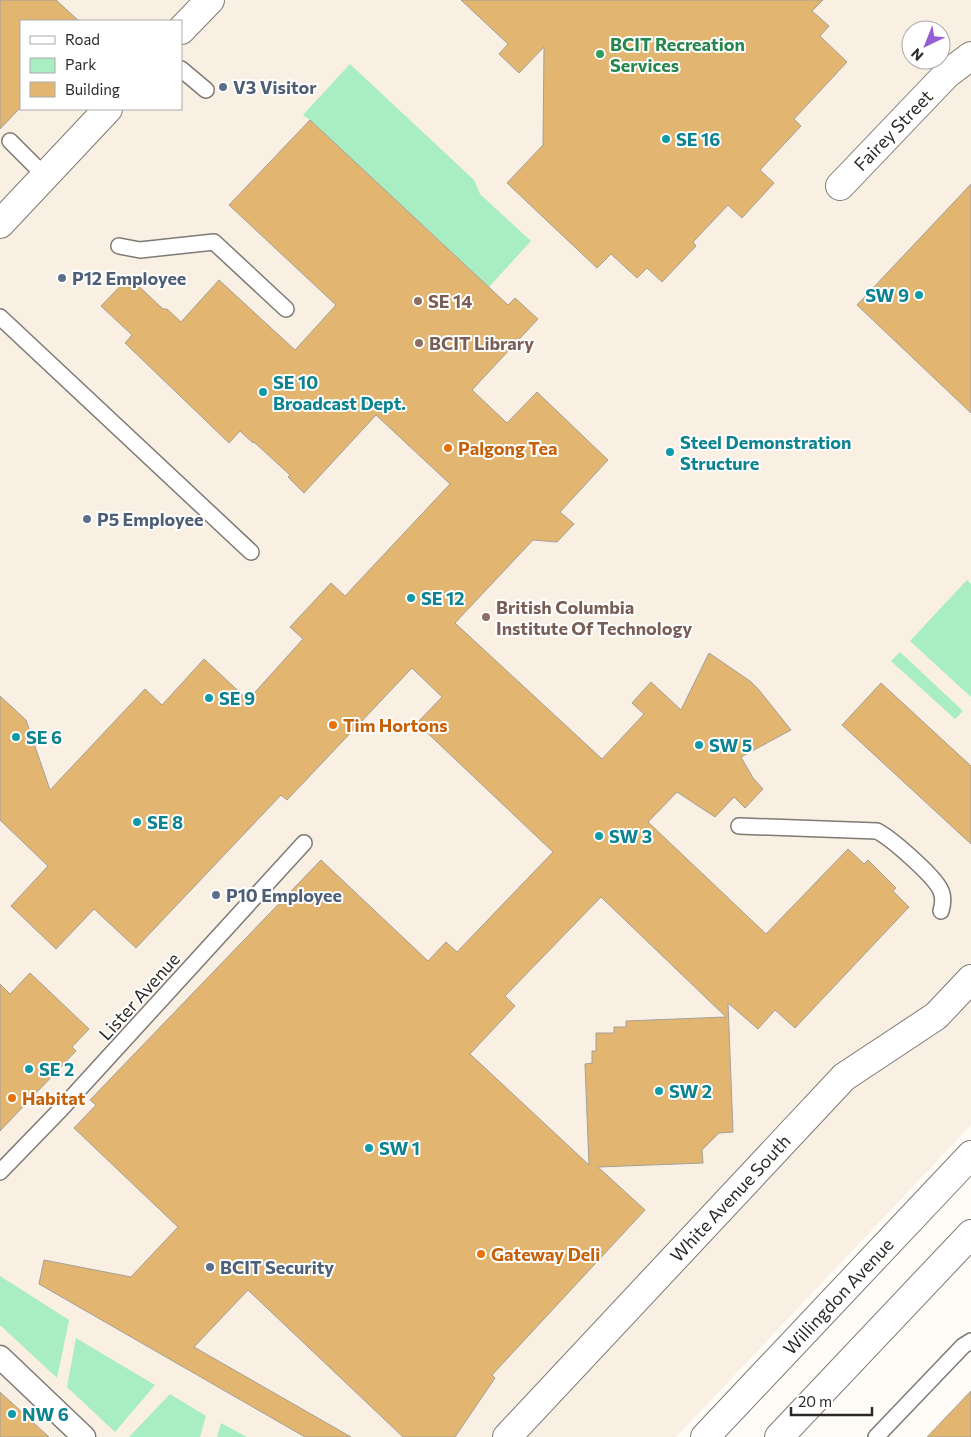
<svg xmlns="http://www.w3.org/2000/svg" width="971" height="1437" font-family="Commissioner,sans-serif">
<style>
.built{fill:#f9efe2;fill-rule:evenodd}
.green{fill:#a9eec3}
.building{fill:#e2b670;stroke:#a4a09a;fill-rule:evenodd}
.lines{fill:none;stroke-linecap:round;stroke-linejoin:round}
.service-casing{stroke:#7f7a74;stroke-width:18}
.pedestrian-casing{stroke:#7f7a74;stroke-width:25}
.minor-casing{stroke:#7f7a74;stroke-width:30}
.secondary-casing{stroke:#7f7a74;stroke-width:30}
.service{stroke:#fff;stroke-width:15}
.pedestrian{stroke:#fff;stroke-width:22}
.minor{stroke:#fff;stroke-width:28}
.secondary{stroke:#fff;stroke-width:28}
.leisure-dot{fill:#2e9e5b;stroke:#fff;stroke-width:2}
.service-dot{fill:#5c6f8a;stroke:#fff;stroke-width:2}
.culture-dot{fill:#0f9aa8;stroke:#fff;stroke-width:2}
.education-dot{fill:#8d6e63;stroke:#fff;stroke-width:2}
.food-dot{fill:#e8710a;stroke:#fff;stroke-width:2}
.labels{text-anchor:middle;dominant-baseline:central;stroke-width:4;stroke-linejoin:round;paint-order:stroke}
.leisure-label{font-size:18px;font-weight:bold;fill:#27864d;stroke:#fff;text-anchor:start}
.service-label{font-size:18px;font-weight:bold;fill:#4e5e75;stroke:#fff;text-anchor:start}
.street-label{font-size:18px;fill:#2c2a27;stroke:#fff}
.culture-label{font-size:18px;font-weight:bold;fill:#0d838f;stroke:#fff;text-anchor:start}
.education-label{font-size:18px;font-weight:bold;fill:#785e54;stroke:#fff;text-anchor:start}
.food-label{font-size:18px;font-weight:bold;fill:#c56008;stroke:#fff;text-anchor:start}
</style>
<rect width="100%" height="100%" fill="#fffbf6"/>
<!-- built -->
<path class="built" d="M0,0H971V1125L676,1437H0ZM21,21H181V109H21ZM911,30H941V60H911Z"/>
<!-- green -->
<g class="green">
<path d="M350,64L474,180L480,194L531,241L489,287L310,120L303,115Z"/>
<path d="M967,580L971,584V697L910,641Z"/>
<path d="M900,652L963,711L955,719L891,661Z"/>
<path d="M0,1276L69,1320L57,1378L0,1325Z"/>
<path d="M76,1338L155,1385L115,1432L67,1387Z"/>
<path d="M170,1394L206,1416L200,1437H129Z"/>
<path d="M221,1423L247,1437H217Z"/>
</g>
<!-- building -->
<g class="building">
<path d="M0,0H56L79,21H21V107L0,129Z"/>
<path d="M461,0H823L812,11L829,26L820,36L847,62L794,119L801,126L760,170L774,183L742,218L728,205L693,242L696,246L662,282L647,268L637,278L611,254L597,268L507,183L543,145L544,47L519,73L499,54L508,44Z"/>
<path d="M310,120L508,305L515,298L538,319L472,390L507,423L537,392L608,460L560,512L574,524L557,542L533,540L455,623L602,759L644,714L632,703L651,682L681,710L709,653L750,681L759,690L791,730L741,757L753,778L763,789L745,808L734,797L715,817L677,792L648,822L766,934L848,849L864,864L868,860L896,888L893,891L909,907L795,1028L775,1010L758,1029L728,1003L733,1132L719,1133L702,1150L703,1163L598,1167L645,1210L492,1375L495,1378L455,1437H403L248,1290L194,1347L351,1437H305L39,1284L44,1260L131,1277L178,1227L74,1128L96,1105L90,1100L321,860L428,961L446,942L457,952L553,852L417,723L442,697L412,668L287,800L281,795L136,948L94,909L56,949L11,906L48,866L0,820V696L26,720L50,790L145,689L162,705L204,659L248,700L303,639L290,627L331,583L345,596L450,484L376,415L304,493L288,477L290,475L254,442L253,443L240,431L229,443L125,343L132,335L101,306L129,277L163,309H167L181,322L219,280L295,350L336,305L229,205ZM601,897L726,1017L626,1021V1027H614V1033H596V1051H592V1063L585,1064L589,1165L470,1054L515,1006L505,996Z"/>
<path d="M971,184V413L857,305Z"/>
<path d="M881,683L971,766V844L842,725Z"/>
<path d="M30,973L89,1029L72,1047L76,1051L0,1131V984L10,994Z"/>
<path d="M971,1391V1437H927Z"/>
<path d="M0,1392L49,1437H0Z"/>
</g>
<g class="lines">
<!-- service casing -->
<g class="service-casing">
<g id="service">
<path d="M181,69L206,90"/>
<path d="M10,141L45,176"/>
<path d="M119,246L140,250L214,242L286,309"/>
<path d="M0,317L251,552"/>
<path d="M739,826L877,831C891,838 933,875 940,889C944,896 943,904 941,911"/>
<path d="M0,1172L62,1108L304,843"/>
<path d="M876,1437L963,1346L971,1341"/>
</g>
</g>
<!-- pedestrian casing -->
<g class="pedestrian-casing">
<path id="pedestrian" d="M0,1357L84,1437"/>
</g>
<!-- minor casing -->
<g class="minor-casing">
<g id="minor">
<path d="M181,30L210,0"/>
<path d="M840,186L947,74L971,56"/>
<path d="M0,224L108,109"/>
<path d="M507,1437L844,1077L936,1016L971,979"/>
</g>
</g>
<!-- secondary casing -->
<g class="secondary-casing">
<g id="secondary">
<path d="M705,1437L971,1155"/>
<path d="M779,1437L971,1234"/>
</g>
</g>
<!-- service -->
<use href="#service" class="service"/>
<!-- pedestrian -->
<use href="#pedestrian" class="pedestrian"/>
<!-- minor -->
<use href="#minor" class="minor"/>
<!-- secondary -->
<use href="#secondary" class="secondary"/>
</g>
<!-- markers -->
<circle class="leisure-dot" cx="600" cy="54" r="5"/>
<g class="service-dot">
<circle cx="223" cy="87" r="5"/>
<circle cx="62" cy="278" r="5"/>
<circle cx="87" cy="519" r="5"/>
<circle cx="216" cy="895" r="5"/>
<circle cx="210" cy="1267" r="5"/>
</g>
<g class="culture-dot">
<circle cx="666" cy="139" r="5"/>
<circle cx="919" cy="295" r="5"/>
<circle cx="263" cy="392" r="5"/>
<circle cx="670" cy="452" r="5"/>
<circle cx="411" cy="598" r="5"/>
<circle cx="209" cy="698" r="5"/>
<circle cx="16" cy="737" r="5"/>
<circle cx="699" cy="745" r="5"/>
<circle cx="137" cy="822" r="5"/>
<circle cx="599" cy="836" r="5"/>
<circle cx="29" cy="1069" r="5"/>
<circle cx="659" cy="1091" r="5"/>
<circle cx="369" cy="1148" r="5"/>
<circle cx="12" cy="1414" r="5"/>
</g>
<g class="education-dot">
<circle cx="418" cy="301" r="5"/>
<circle cx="419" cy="343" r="5"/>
<circle cx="486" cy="617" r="5"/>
</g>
<g class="food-dot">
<circle cx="448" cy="448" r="5"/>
<circle cx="333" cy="725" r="5"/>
<circle cx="12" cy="1098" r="5"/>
<circle cx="481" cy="1254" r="5"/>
</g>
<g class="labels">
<!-- leisure labels -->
<g class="leisure-label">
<text x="610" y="44">BCIT Recreation<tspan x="610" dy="21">Services</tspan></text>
</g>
<!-- service labels -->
<g class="service-label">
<text x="233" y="87">V3 Visitor</text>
<text x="72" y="278">P12 Employee</text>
<text x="97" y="519">P5 Employee</text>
<text x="226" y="895">P10 Employee</text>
<text x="220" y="1267">BCIT Security</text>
</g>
<!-- street labels -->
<g class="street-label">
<text transform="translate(893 130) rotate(-46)">Fairey Street</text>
<text transform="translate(139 996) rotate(-48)">Lister Avenue</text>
<text transform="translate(730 1198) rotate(-47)">White Avenue South</text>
<text transform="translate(838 1296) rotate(-47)">Willingdon Avenue</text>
</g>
<!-- culture labels -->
<g class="culture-label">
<text x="676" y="139">SE 16</text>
<text x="909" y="295" text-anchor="end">SW 9</text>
<text x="273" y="382">SE 10<tspan x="273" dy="21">Broadcast Dept.</tspan></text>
<text x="680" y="442">Steel Demonstration<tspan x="680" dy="21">Structure</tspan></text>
<text x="421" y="598">SE 12</text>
<text x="219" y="698">SE 9</text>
<text x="26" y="737">SE 6</text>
<text x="709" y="745">SW 5</text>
<text x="147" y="822">SE 8</text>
<text x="609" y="836">SW 3</text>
<text x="39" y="1069">SE 2</text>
<text x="669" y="1091">SW 2</text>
<text x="379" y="1148">SW 1</text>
<text x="22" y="1414">NW 6</text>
</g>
<!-- education labels -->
<g class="education-label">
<text x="428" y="301">SE 14</text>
<text x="429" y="343">BCIT Library</text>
<text x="496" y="607">British Columbia<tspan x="496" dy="21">Institute Of Technology</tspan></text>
</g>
<!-- food labels -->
<g class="food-label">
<text x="458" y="448">Palgong Tea</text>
<text x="343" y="725">Tim Hortons</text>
<text x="22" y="1098">Habitat</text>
<text x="491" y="1254">Gateway Deli</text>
</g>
</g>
<!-- legend -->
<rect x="20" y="20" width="162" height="90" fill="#ffffff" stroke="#abaaa9"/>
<rect x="30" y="36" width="25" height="8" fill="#ffffff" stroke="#abaaa9"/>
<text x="65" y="45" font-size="15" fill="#2c2a27">Road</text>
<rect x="30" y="58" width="25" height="15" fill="#a9eec3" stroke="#abaaa9"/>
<text x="65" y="70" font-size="15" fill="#2c2a27">Park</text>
<rect x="30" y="82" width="25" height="15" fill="#e2b670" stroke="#abaaa9"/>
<text x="65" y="95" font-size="15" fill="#2c2a27">Building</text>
<!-- north arrow -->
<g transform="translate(926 45) rotate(223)"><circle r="24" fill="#ffffff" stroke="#abaaa9"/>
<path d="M0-4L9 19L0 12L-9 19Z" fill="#965dd5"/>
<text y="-8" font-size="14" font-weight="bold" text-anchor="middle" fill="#2c2a27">N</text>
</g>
<!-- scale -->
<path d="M791 1407v8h81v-8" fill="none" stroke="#2c2a27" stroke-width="2.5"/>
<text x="798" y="1407" font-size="15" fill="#2c2a27" stroke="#ffffff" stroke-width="4" paint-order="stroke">20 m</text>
</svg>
